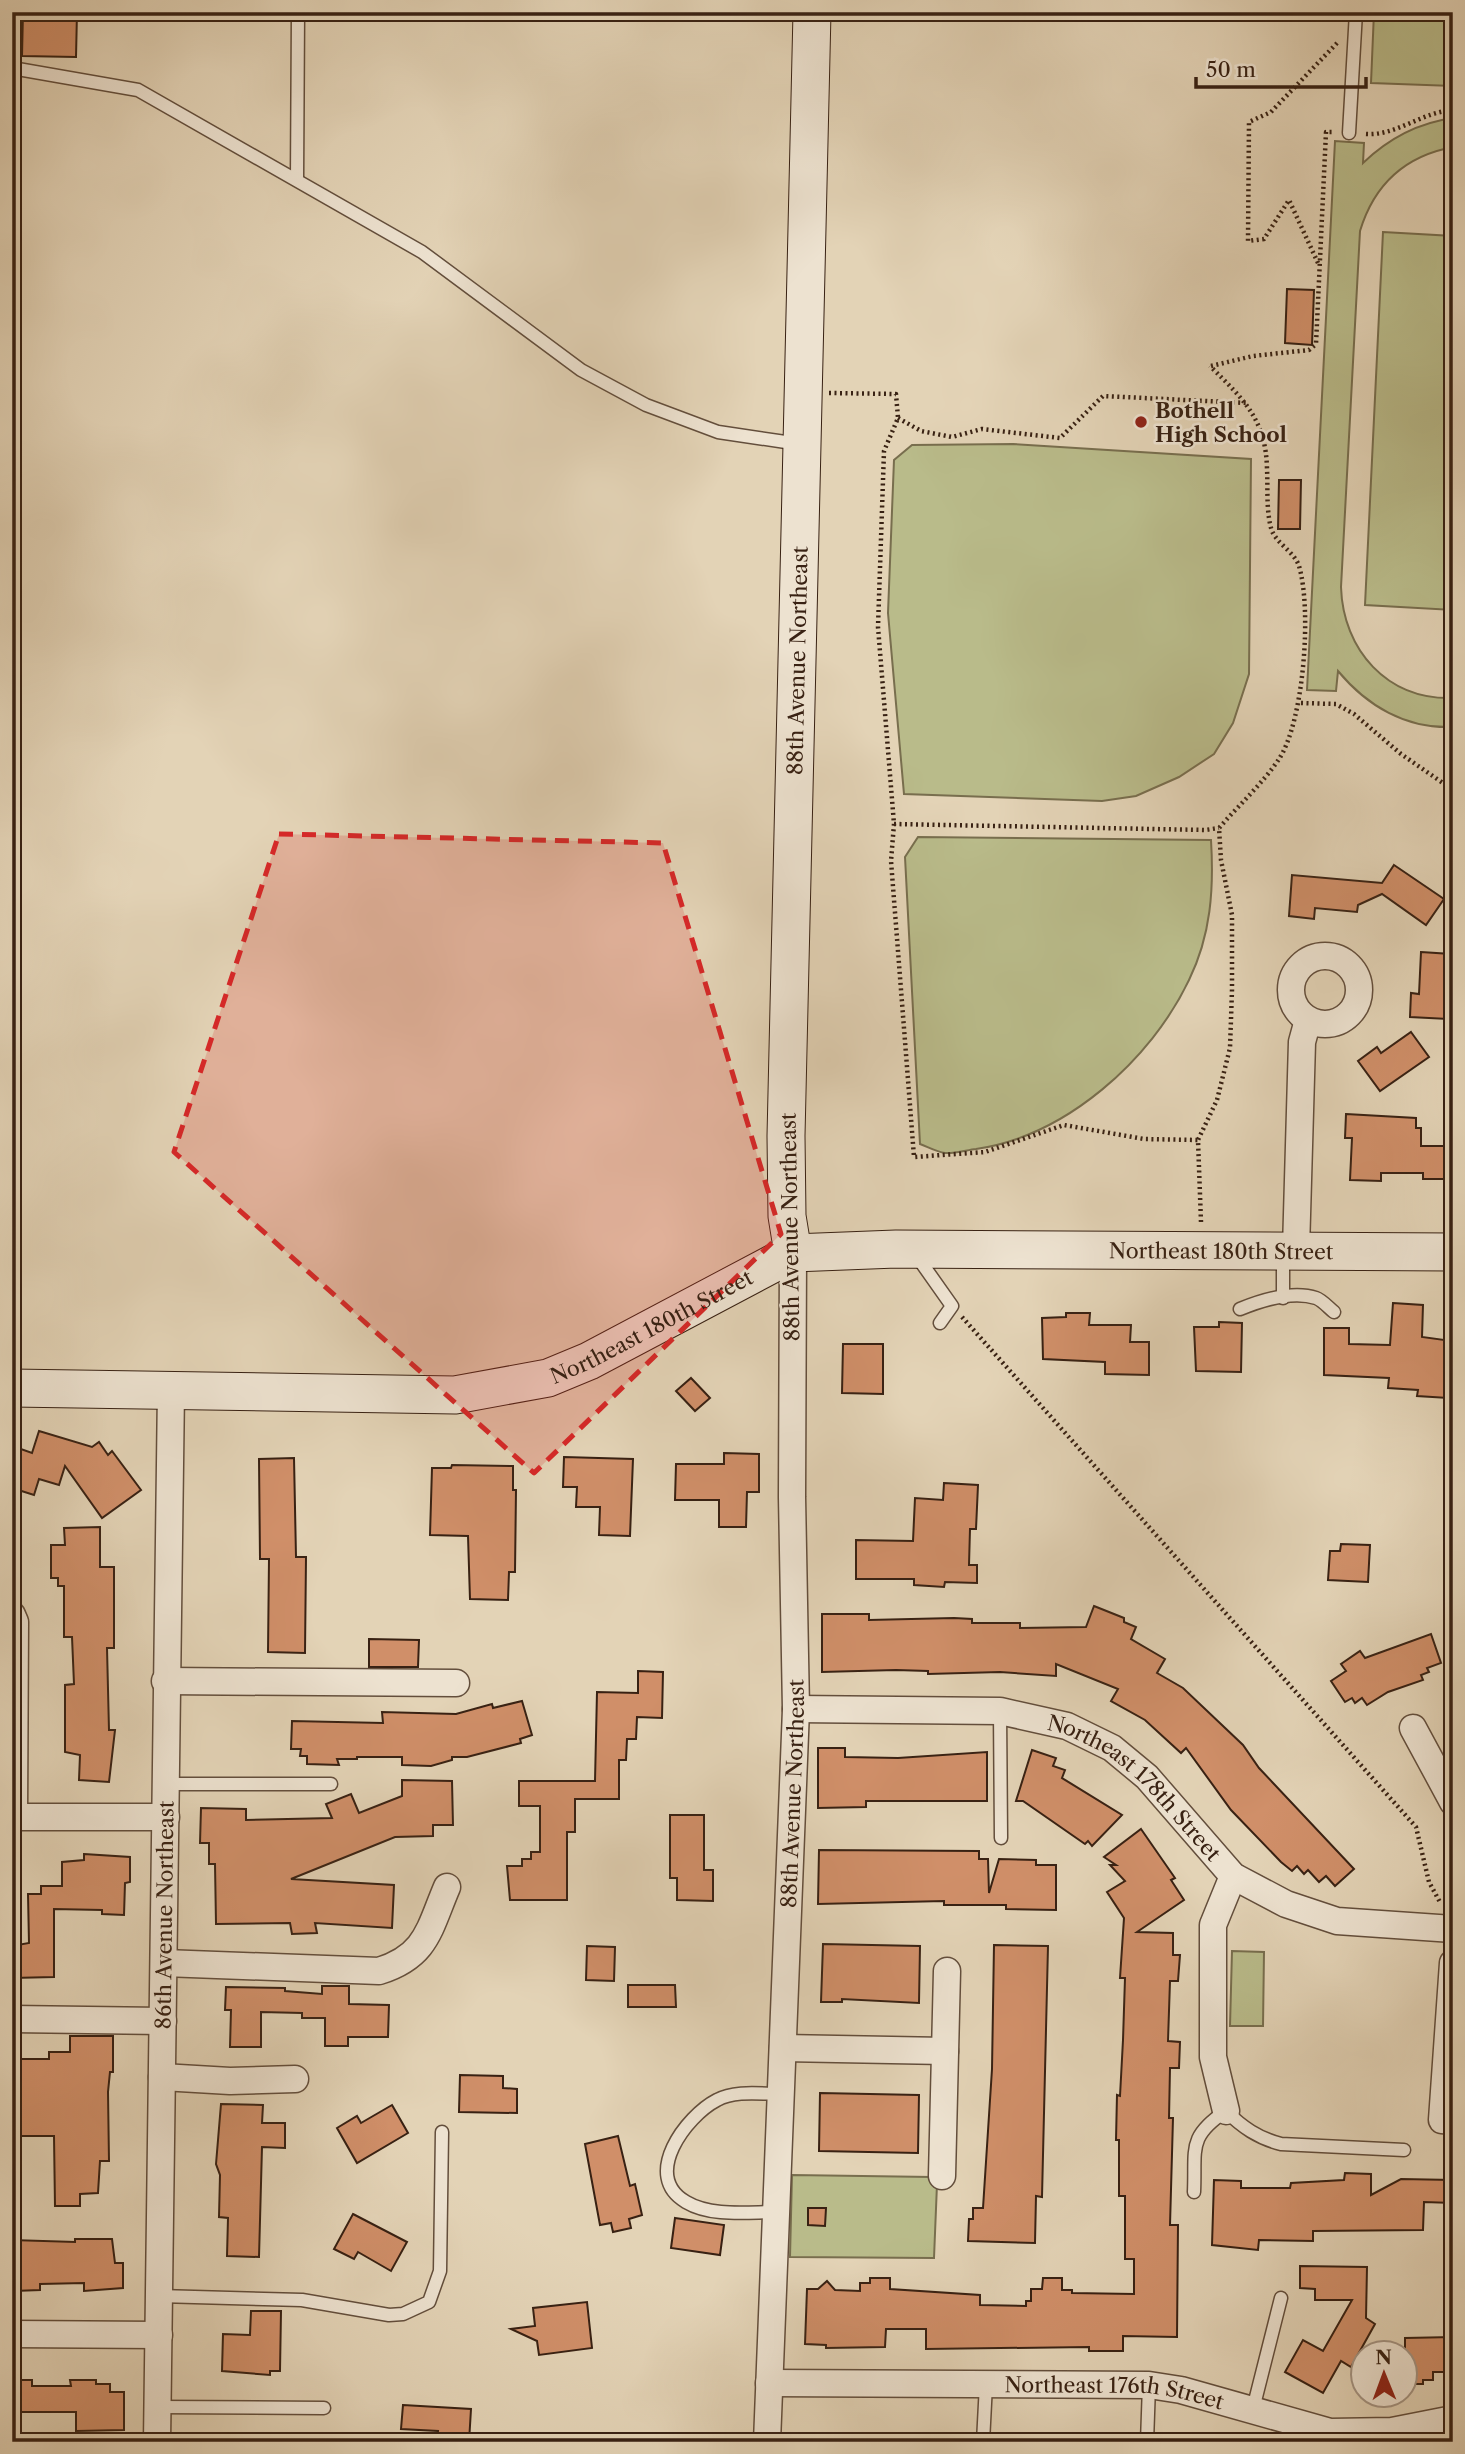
<svg xmlns="http://www.w3.org/2000/svg" width="1465" height="2454" font-family="'Libre Caslon Text',serif">
<style>
.green{fill:#b9bb8a;stroke:#786e4e;stroke-width:2}
.building{fill:#d08f69;stroke:#382113;stroke-width:2}
.lines{fill:none;stroke-linecap:round;stroke-linejoin:round}
.lane-casing{stroke:#634e3c;stroke-width:15}
.street-casing{stroke:#634e3c;stroke-width:29}
.secondary-casing{stroke:#382113;stroke-width:39}
.path{stroke:#382113;stroke-width:4.5;stroke-dasharray:2 3.5;stroke-linecap:butt}
.lane{stroke:#ede2d0;stroke-width:12}
.street{stroke:#ede2d0;stroke-width:26}
.secondary{stroke:#ede2d0;stroke-width:37}
.marked{fill:#d62828;fill-opacity:0.2;stroke:#d62828;stroke-width:5;stroke-dasharray:14 9;stroke-linejoin:round}
.poi-dot{fill:#8f2418;stroke:#ede2d0;stroke-width:2.5}
.labels{text-anchor:middle;dominant-baseline:central;stroke-width:5;stroke-linejoin:round;paint-order:stroke}
.poi-label{font-size:21px;font-weight:bold;fill:#382113;stroke:#ede2d0;text-anchor:start}
.street-label{font-size:21px;fill:#382113;stroke:#ede2d0}
</style>
<rect width="100%" height="100%" fill="#e3d3b6"/>
<filter id="stains"><feTurbulence type="fractalNoise" baseFrequency=".00286" numOctaves="4"/><feColorMatrix values="0 0 0 0 .2 0 0 0 0 .09 0 0 0 0 .02 0 0 0 .5 -.17"/></filter>
<radialGradient id="worn" r=".72"><stop offset=".6" stop-color="#630" stop-opacity="0"/><stop offset="1" stop-color="#630" stop-opacity=".3"/></radialGradient>
<!-- green -->
<g class="green">
<path d="M1374,12H1453V86L1371,83Z"/>
<path d="M1453,118V147C1405,156 1374,185 1360,231L1341,587C1343,650 1387,700 1453,698V727C1406,729 1367,706 1338,671L1336,691L1307,690L1335,141L1364,143L1363,163C1389,138 1417,123 1453,118Z"/>
<path d="M1383,232L1453,236V610L1365,605Z"/>
<path d="M1013,444L1251,459L1249,674L1233,723L1214,754L1179,777L1136,796L1102,801L904,794L888,613L894,460L912,445Z"/>
<path d="M918,837L1211,840C1214,889 1211,935 1189,980C1151,1060 1066,1136 976,1149C967,1150 954,1154 945,1153C937,1152 928,1147 920,1144L905,857Z"/>
<path d="M1232,1951L1264,1952L1263,2026H1230Z"/>
<path d="M792,2175L932,2177L937,2184L934,2258L790,2257Z"/>
</g>
<!-- building -->
<g class="building">
<path d="M23,12H77L76,57L22,56Z"/>
<path d="M1287,289L1314,290L1312,345L1285,343Z"/>
<path d="M1279,480H1301L1300,529H1278Z"/>
<path d="M1394,865L1444,899L1426,925L1382,894L1358,905L1357,912L1315,908L1314,919L1289,916L1292,875L1382,883Z"/>
<path d="M1421,952L1451,954L1448,1019L1410,1017L1411,993L1419,994Z"/>
<path d="M1411,1032L1429,1057L1380,1091L1358,1061L1377,1047L1381,1053Z"/>
<path d="M1346,1114L1416,1118V1128H1421V1146H1453V1179H1423V1173H1381V1181L1350,1180L1352,1138H1345Z"/>
<path d="M1393,1303L1423,1305L1422,1337L1452,1341L1448,1398L1417,1396L1418,1390L1388,1388L1389,1378L1324,1375V1328H1349V1344L1390,1345Z"/>
<path d="M1066,1313H1090L1089,1325H1131L1130,1342H1149V1375L1105,1374V1362L1043,1359L1042,1318L1066,1317Z"/>
<path d="M1219,1322L1242,1323L1241,1372L1196,1371L1194,1327H1219Z"/>
<path d="M843,1344H883V1394L842,1393Z"/>
<path d="M691,1378L710,1398L695,1411L676,1391Z"/>
<path d="M39,1431L92,1447L99,1442L108,1455L112,1451L141,1490L102,1518L65,1466L59,1485L39,1479L34,1495L12,1488V1468L15,1469L21,1449L32,1453Z"/>
<path d="M724,1453L759,1454V1492H747L746,1527H719V1500H675L676,1464H724Z"/>
<path d="M564,1457L633,1459L630,1536L599,1535L600,1507H576L577,1487H563Z"/>
<path d="M294,1458L296,1557H306L305,1653L268,1652L269,1559H260L259,1459Z"/>
<path d="M452,1465L513,1466V1490H516L515,1572H509L508,1600L470,1599L468,1536L430,1535L432,1468H451Z"/>
<path d="M944,1483L978,1485L976,1529H970L969,1565H977V1583L945,1582L944,1587L914,1585V1579H856V1540L913,1541L915,1498L943,1500Z"/>
<path d="M100,1527V1567H114V1648H107L109,1730H115L109,1782L79,1780L80,1755L65,1752V1685L74,1684L72,1637H64V1586H58V1578H51V1545H65L64,1528Z"/>
<path d="M1341,1544L1370,1545L1368,1582L1328,1580L1330,1551H1340Z"/>
<path d="M1094,1606L1124,1618V1622L1136,1627L1131,1639L1165,1659L1157,1673L1183,1688L1243,1745L1259,1768L1354,1869L1335,1886L1326,1876L1319,1882L1308,1870L1304,1874L1297,1866L1292,1871L1281,1862L1231,1810L1186,1748L1181,1753L1145,1720L1111,1701L1118,1689L1056,1664V1676L1000,1672L928,1674V1671L896,1670L822,1672V1614H869V1620L954,1618L972,1619V1623H1020V1628L1086,1627Z"/>
<path d="M1431,1634L1441,1663L1427,1668L1429,1672L1421,1675L1423,1680L1388,1692L1367,1705L1362,1698L1355,1703L1352,1698L1345,1702L1331,1681L1346,1671L1341,1664L1360,1651L1365,1658Z"/>
<path d="M369,1639L419,1640L418,1667H369Z"/>
<path d="M638,1671L663,1672L662,1718L637,1717L636,1739H627L626,1760H619V1799H575V1832H567V1900H510L507,1866H522V1859H531V1852H540V1806H519V1781H595L597,1692L638,1693Z"/>
<path d="M522,1701L532,1735L520,1739L521,1743L467,1757H452V1760L431,1766L402,1765V1757H357V1759H337L339,1765L307,1764V1756H300L301,1749H291L292,1721L383,1723L382,1712L456,1714L492,1704L493,1708Z"/>
<path d="M818,1748H845V1757L898,1758L987,1752V1801H866V1807L818,1808Z"/>
<path d="M1032,1750L1056,1758L1053,1766L1065,1770L1062,1778L1122,1815L1092,1846L1088,1841L1085,1844L1023,1801H1016Z"/>
<path d="M402,1780L452,1781L453,1825H433V1836L395,1837L291,1879L394,1885L392,1928L315,1923L317,1933L292,1934L290,1923L216,1924L215,1864H209V1843H200L201,1808L246,1809V1820L332,1818L326,1804L351,1794L359,1813L402,1796Z"/>
<path d="M670,1815H704V1870H713V1901L677,1900V1878H670Z"/>
<path d="M1141,1829L1175,1878L1171,1880L1184,1900L1137,1932L1173,1933V1955H1180L1178,1981H1170L1168,2041L1180,2042L1179,2068H1170L1169,2118H1173L1170,2225H1178L1177,2337L1123,2336V2351H1089V2347L926,2349V2329H886L885,2347L826,2348V2345L805,2344L807,2289H818L827,2281L835,2290L860,2291V2283H870V2278H890V2289L980,2295V2305L1026,2306V2301H1031V2289H1042L1043,2278H1062V2290H1072V2293L1134,2294V2259H1125V2196H1119V2140H1116L1117,2095L1120,2096L1123,2040L1125,1978H1120L1124,1918L1107,1892L1125,1881L1110,1865H1116L1104,1857Z"/>
<path d="M819,1850L979,1851V1859H988L989,1893L999,1859L1036,1860V1865H1056V1910L1006,1909V1905H944V1901L818,1904Z"/>
<path d="M84,1854L130,1857V1882L125,1883L124,1915L102,1914V1910L54,1909V1977L12,1978V1946L29,1943L28,1894H41V1886H62V1862L84,1860Z"/>
<path d="M823,1944L920,1946L919,2003L842,1999V2002H821Z"/>
<path d="M994,1945L1048,1946L1042,2197L1036,2196L1035,2243L968,2241L969,2219H973V2208H983L992,2069Z"/>
<path d="M587,1946L615,1947L614,1981L586,1980Z"/>
<path d="M628,1985H675L676,2007H628Z"/>
<path d="M322,1986H349V2004L389,2005L388,2037H348V2046H325V2018H302V2013L261,2012V2047H230L231,2010H225L226,1987L285,1988V1991L322,1994Z"/>
<path d="M70,2036H113V2072H110L108,2092L109,2161H100L98,2193L80,2194V2206H55L54,2136H12V2059H49V2052H70Z"/>
<path d="M460,2075L503,2076V2088L517,2089V2113L459,2112Z"/>
<path d="M820,2093L919,2095L918,2153L819,2151Z"/>
<path d="M221,2104L263,2105L262,2123H285V2148L262,2147L259,2257L227,2256L228,2218L219,2217L220,2175L216,2164Z"/>
<path d="M392,2105L408,2133L357,2163L337,2128L357,2116L361,2123Z"/>
<path d="M618,2136L630,2186L635,2184L642,2215L629,2219L631,2228L613,2232L611,2223L600,2225L585,2144Z"/>
<path d="M1345,2173L1371,2174V2195L1401,2179L1453,2180V2203L1424,2202L1423,2230L1313,2231V2241L1259,2240L1258,2250L1212,2245L1214,2180L1241,2181V2188H1290L1291,2183L1344,2180Z"/>
<path d="M808,2208H826L825,2226L808,2225Z"/>
<path d="M353,2214L407,2242L391,2271L358,2252L354,2259L334,2249Z"/>
<path d="M675,2218L724,2225L720,2255L671,2248Z"/>
<path d="M75,2239H112L115,2263H123V2288L84,2291V2283L40,2284V2290L14,2291L12,2240L75,2242Z"/>
<path d="M1300,2266L1367,2267L1366,2318L1375,2324L1351,2367L1341,2361L1323,2393L1285,2372L1303,2340L1323,2351L1352,2300H1315V2289L1300,2288Z"/>
<path d="M587,2302L592,2348L539,2355L537,2341L511,2329L535,2326L533,2308Z"/>
<path d="M251,2311H281L280,2371H270V2375L222,2371L223,2334L250,2335Z"/>
<path d="M1453,2337V2372H1433V2380H1423V2384H1405V2338Z"/>
<path d="M12,2380H32V2386H71L70,2380H96V2384H110V2392H124V2430L76,2431V2412H12Z"/>
<path d="M403,2405L471,2409L469,2442H437L438,2431L401,2429Z"/>
</g>
<g class="lines">
<!-- lane casing -->
<g class="lane-casing">
<g id="lane">
<path d="M12,68L138,90L422,252L581,370L646,405L718,432L799,444"/>
<path d="M1349,133L1356,12"/>
<path d="M297,180L298,12"/>
<path d="M916,1255L952,1306L940,1323"/>
<path d="M1283,1298V1252"/>
<path d="M1240,1309C1262,1300 1292,1290 1316,1298C1322,1300 1329,1308 1334,1312"/>
<path d="M1000,1711L1001,1838"/>
<path d="M166,1784H331"/>
<path d="M1194,2192C1196,2149 1187,2137 1226,2111C1242,2127 1258,2138 1281,2144L1404,2150"/>
<path d="M776,2212C748,2212 711,2217 686,2202C641,2176 686,2116 717,2100C735,2090 761,2094 781,2094"/>
<path d="M159,2296L302,2300L389,2315L403,2314L429,2302L440,2271L442,2132"/>
<path d="M157,2407L324,2408"/>
<path d="M1253,2409L1281,2298"/>
<path d="M983,2442L986,2384"/>
<path d="M1147,2442L1149,2385"/>
</g>
</g>
<!-- street casing -->
<g class="street-casing">
<g id="street">
<circle cx="1325" cy="990" r="34"/>
<path d="M1296,1249L1302,1042L1308,1020"/>
<path d="M12,1615L15,1622L14,1817"/>
<path d="M165,1681L456,1683"/>
<path id="s1" d="M796,1709L1000,1711L1067,1726L1112,1748L1147,1777L1233,1876L1286,1904L1337,1921L1453,1929"/>
<path d="M1413,1728L1453,1802"/>
<path d="M12,1817H166"/>
<path d="M164,1963L379,1971C427,1956 429,1929 447,1887"/>
<path d="M1453,1963L1442,2120L1453,2121"/>
<path d="M12,2019L163,2021"/>
<path d="M783,2048L945,2051"/>
<path d="M162,2077L230,2081L295,2079"/>
<path d="M1226,2111L1213,2057V1925L1233,1876"/>
<path d="M942,2176L947,1971"/>
<path d="M12,2334L159,2335"/>
<path id="s2" d="M769,2383L1149,2385L1181,2390L1330,2432L1392,2431L1453,2419"/>
<path id="s3" d="M157,2442L171,1389"/>
<path id="s4" d="M767,2442L796,1709L792,1497L793,1253"/>
</g>
</g>
<!-- secondary casing -->
<g class="secondary-casing">
<g id="secondary">
<path id="s5" d="M793,1253L787,1216L786,1136L812,12"/>
<path id="s6" d="M12,1388L455,1395L548,1378L589,1361L793,1253L896,1249L1453,1252"/>
</g>
</g>
<!-- path -->
<g class="path">
<path d="M1366,134C1396,136 1422,112 1453,110"/>
<path d="M1318,263L1289,200L1264,239L1248,241L1249,122L1271,112L1338,42"/>
<path d="M1211,366L1253,356L1309,350L1316,344L1326,132H1332"/>
<path d="M829,393L896,394L898,418L884,451L878,627L894,824L891,861L914,1157L985,1152L1064,1125L1144,1139L1198,1140"/>
<path d="M898,418L921,431L952,437L982,429L1060,438L1103,396L1247,403"/>
<path d="M1301,703L1336,704L1354,714L1401,754L1453,790"/>
<path d="M894,824L1205,830L1219,828"/>
<path d="M1201,1222L1198,1140L1217,1100L1230,1048L1232,990V915L1221,860L1219,828C1239,805 1263,783 1279,759C1304,721 1312,609 1299,566C1294,551 1275,543 1271,528C1266,509 1268,488 1267,469C1266,419 1243,399 1210,366"/>
<path d="M962,1317L1416,1827L1429,1882L1441,1904"/>
</g>
<!-- lane -->
<use href="#lane" class="lane"/>
<!-- street -->
<use href="#street" class="street"/>
<!-- secondary -->
<use href="#secondary" class="secondary"/>
</g>
<!-- marked area -->
<path class="marked" d="M279,834L663,843L781,1234L534,1473L174,1152Z"/>
<!-- markers -->
<circle class="poi-dot" cx="1141" cy="422" r="7"/>
<g class="labels">
<!-- poi labels -->
<g class="poi-label">
<text x="1155" y="410">Bothell<tspan x="1155" dy="24">High School</tspan></text>
</g>
<!-- street labels -->
<g class="street-label">
<text stroke="none"><textPath href="#s5" startOffset="593">88th Avenue Northeast</textPath></text>
<text transform="translate(790 1227) rotate(-91)">88th Avenue Northeast</text>
<text stroke="none"><textPath href="#s6" startOffset="1241">Northeast 180th Street</textPath></text>
<text stroke="none"><textPath href="#s6" startOffset="653">Northeast 180th Street</textPath></text>
<text stroke="none"><textPath href="#s1" startOffset="364">Northeast 178th Street</textPath></text>
<text stroke="none"><textPath href="#s4" startOffset="649">88th Avenue Northeast</textPath></text>
<text stroke="none"><textPath href="#s3" startOffset="527">86th Avenue Northeast</textPath></text>
<text stroke="none"><textPath href="#s2" startOffset="346">Northeast 176th Street</textPath></text>
</g>
</g>
<!-- margin -->
<rect width="1465" height="2454" fill="none" stroke="#e3d3b6" stroke-width="42"/>
<rect x="14" y="14" width="1437" height="2426" fill="none" stroke="#382113" stroke-width="3.5"/>
<rect x="21" y="21" width="1423" height="2412" fill="none" stroke="#382113" stroke-width="2"/>
<!-- north arrow -->
<g transform="translate(1384 2374) rotate(359)"><circle r="33" fill="#ede2d0" stroke="#a59584" stroke-width="2"/>
<path d="M0-5L12 26L0 18L-12 26Z" fill="#8f2418"/>
<text y="-10" font-size="19" font-weight="bold" text-anchor="middle" fill="#382113">N</text>
</g>
<!-- scale -->
<path d="M1196 77v10h170v-10" fill="none" stroke="#382113" stroke-width="3.5"/>
<text x="1206" y="77" font-size="21" fill="#382113" stroke="#ede2d0" stroke-width="5" paint-order="stroke">50 m</text>
<rect width="100%" height="100%" filter="url(#stains)"/>
<rect width="100%" height="100%" fill="url(#worn)"/>
</svg>
